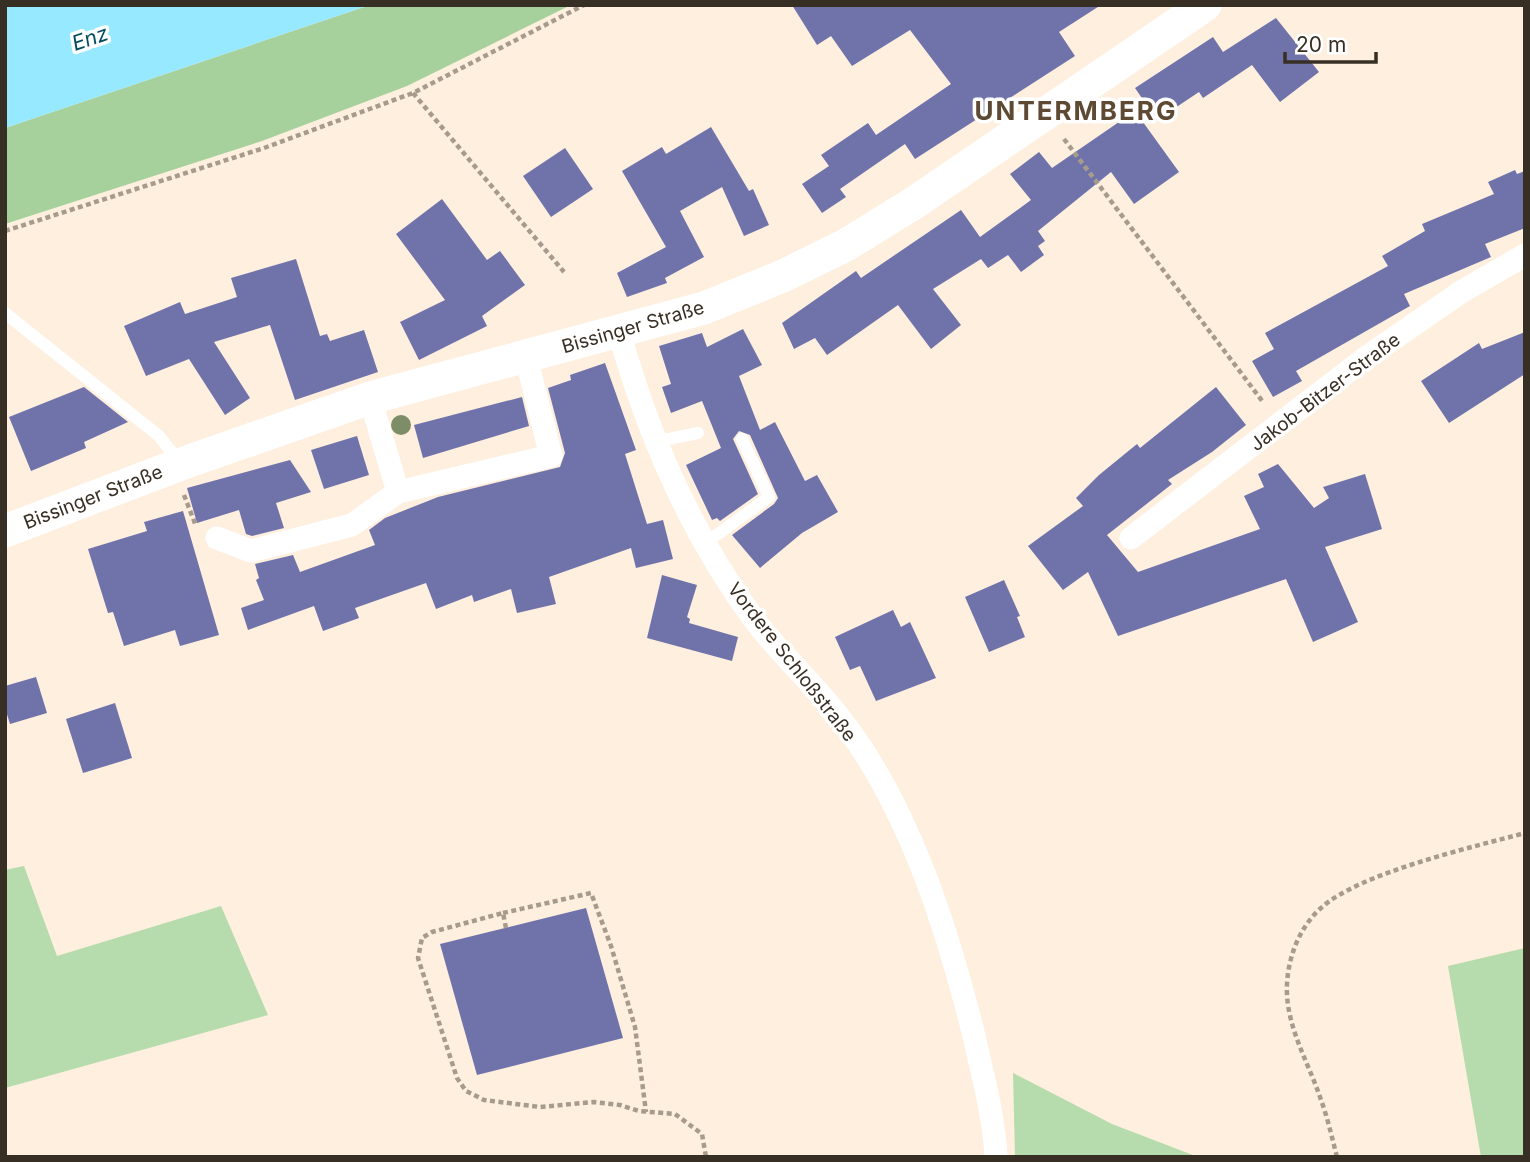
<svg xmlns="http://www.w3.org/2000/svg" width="1530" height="1162" font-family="Inter,sans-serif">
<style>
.green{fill:#b6dbac}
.forest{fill:#a7d19c}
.water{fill:#97e9ff}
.building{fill:#7073aa}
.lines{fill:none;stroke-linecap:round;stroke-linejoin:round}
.path{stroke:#a79b8d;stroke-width:4.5;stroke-dasharray:5 3.5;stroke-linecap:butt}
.service{stroke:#fff;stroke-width:12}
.minor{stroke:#fff;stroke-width:23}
.secondary{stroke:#fff;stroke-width:33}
.tree{fill:#7d8d68}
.labels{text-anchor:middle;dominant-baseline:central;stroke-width:7;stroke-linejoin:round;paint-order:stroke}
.street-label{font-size:19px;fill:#382f24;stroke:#fff}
.water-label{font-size:21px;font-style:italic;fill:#014d5c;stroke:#fff}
.district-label{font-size:26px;font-weight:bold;letter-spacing:2px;fill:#5e4a32;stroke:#fff}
</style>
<rect width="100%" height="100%" fill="#feefdf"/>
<!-- green -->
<g class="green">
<path d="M24,866L57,956L221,906L268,1015L5,1088V870Z"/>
<path d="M1525,948V1157H1481L1448,966Z"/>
<path d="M1013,1073L1112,1124L1198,1157H1015Z"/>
</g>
<!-- forest -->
<path class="forest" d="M370,5H571L407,86L262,141L5,224V128Z"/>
<!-- water -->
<path class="water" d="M5,5H370L5,128Z"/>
<!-- building -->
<g class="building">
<path d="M792,5H1101L1059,32L1075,56L915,159L905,144L840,189L846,197L822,213L802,184L829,166L821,155L868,123L876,135L951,84L910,30L852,66L831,36L817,45Z"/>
<path d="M1276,18L1319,72L1280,102L1252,65L1203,98L1199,92L1157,120L1135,88L1213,37L1223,52Z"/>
<path d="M1135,111L1179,172L1134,204L1111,172L1038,231L1045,241L1038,246L1044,255L1021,272L1008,255L988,268L981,259L933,289L961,325L931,349L898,305L827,355L815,338L794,349L782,323L856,271L861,278L961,210L980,237L1031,200L1010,174L1039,152L1052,168Z"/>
<path d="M711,127L749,191L753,189L769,225L744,236L722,187L680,211L704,257L665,278L667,283L627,297L617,273L666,247L622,171L662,147L666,154Z"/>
<path d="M565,148L593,189L551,217L523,176Z"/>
<path d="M1515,170L1517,174L1525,171V228L1485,244L1491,257L1404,294L1410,306L1296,371L1302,381L1273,397L1252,361L1274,349L1265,333L1388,266L1382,256L1425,231L1422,224L1494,194L1488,182Z"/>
<path d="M442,199L487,260L500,251L525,285L482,316L487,326L419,360L400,322L445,300L396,234Z"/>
<path d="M296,259L320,336L327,334L330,341L364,330L378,372L295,400L270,325L214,342L250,398L225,415L189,359L146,376L124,326L180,302L185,314L237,297L231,278Z"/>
<path d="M743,329L762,365L739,376L760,430L775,422L805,481L817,475L838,512L802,533L760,568L732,535L774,504L778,498L750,435L739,431L733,439L758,494L720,521L717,518L712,520L686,465L721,448L702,401L671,413L662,387L671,384L659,346L702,333L707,347Z"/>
<path d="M1525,332V374L1449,423L1421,381L1479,343L1482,349Z"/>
<path d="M605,363L636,450L625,454L647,524L663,520L673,559L636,568L631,548L549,577L556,604L517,613L511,589L474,602L472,595L436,609L426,583L355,608L359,618L323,631L314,606L248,630L241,608L264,600L256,580L259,578L255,564L293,555L300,572L375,545L369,530L385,518L438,497L560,467L565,453L548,388L571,380L570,375Z"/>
<path d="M84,387L128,422L84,442L86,448L31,471L9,417Z"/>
<path d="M1216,387L1246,425L1212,452L1168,480L1172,484L1107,535L1138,572L1260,529L1244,496L1264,487L1258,474L1278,464L1314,508L1329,498L1323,487L1365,474L1382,529L1325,547L1358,622L1313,642L1286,579L1118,636L1088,572L1063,590L1028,546L1083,506L1076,498L1099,475L1137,444L1140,448Z"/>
<path d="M522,397L529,426L423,458L414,425Z"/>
<path d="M357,436L369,475L324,489L311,450Z"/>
<path d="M290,460L311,492L276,503L284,528L252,536L246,534L239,510L197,523L187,488Z"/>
<path d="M183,511L219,635L180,646L175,630L124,646L113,612L108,613L88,549L147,531L144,522Z"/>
<path d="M662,575L697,585L687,617L690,619L689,623L738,637L732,661L647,638Z"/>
<path d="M1004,580L1020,616L1017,617L1025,637L989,652L965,597Z"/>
<path d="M893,610L901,627L910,622L936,678L876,701L860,666L850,670L835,637Z"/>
<path d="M36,677L47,713L10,724L5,708V686Z"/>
<path d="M115,703L132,758L83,773L66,719Z"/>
<path d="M586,908L623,1038L477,1075L440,944Z"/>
</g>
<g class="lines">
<!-- path -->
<g class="path">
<path d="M413,93L564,272"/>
<path d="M1064,139L1263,402"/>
<path d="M5,231L264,148L413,93L584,5"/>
<path d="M184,495L196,526"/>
<path d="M503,913L591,893L611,946L635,1027L646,1112"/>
<path d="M506,928L503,913L432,932L422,938L418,958L457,1078L466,1091L484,1100L540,1107L594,1102L620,1105L639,1111L675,1114L702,1134L706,1157"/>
<path d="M1337,1157C1332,1138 1328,1119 1321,1100C1311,1069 1293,1039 1288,1005C1283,971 1295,931 1321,908C1359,873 1473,847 1525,833"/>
</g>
<!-- service -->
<g class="service">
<path d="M5,313L159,436L180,463"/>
<path d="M654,442L698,433"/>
<path d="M707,542L769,497L742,439"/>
</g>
<!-- minor -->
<g class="minor">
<path d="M619,332C648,435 692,536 756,622C783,657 817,687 843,722C909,808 947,928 973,1032C982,1072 994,1116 996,1157"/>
<path d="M398,492L551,456L526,357"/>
<path d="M217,538L251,551L352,525L398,492L370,398"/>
<path d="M1131,538L1364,359L1461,292L1525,255"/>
</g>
<!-- secondary -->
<path class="secondary" d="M5,531L181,464L370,398L704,308L783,276L846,245L914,203L1205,5"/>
</g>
<!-- trees -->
<circle class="tree" cx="401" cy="425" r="10"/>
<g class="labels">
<!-- street labels -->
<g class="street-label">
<text transform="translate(633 327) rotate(-16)">Bissinger Straße</text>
<text transform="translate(1325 392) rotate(-37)">Jakob-Bitzer-Straße</text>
<text transform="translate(93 497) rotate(-21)">Bissinger Straße</text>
<text transform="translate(792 662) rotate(52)">Vordere Schloßstraße</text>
</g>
<!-- water labels -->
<g class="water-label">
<text transform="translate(90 38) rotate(-19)">Enz</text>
</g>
<!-- district labels -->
<g class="district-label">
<text x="1076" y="110">UNTERMBERG</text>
</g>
</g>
<!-- border -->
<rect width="1530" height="1162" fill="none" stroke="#382f24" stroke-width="14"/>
<!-- scale -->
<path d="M1285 52v10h91v-10" fill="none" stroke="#382f24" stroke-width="3.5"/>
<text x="1296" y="52" font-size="21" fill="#382f24" stroke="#ffffff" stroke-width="5" paint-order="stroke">20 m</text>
</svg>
